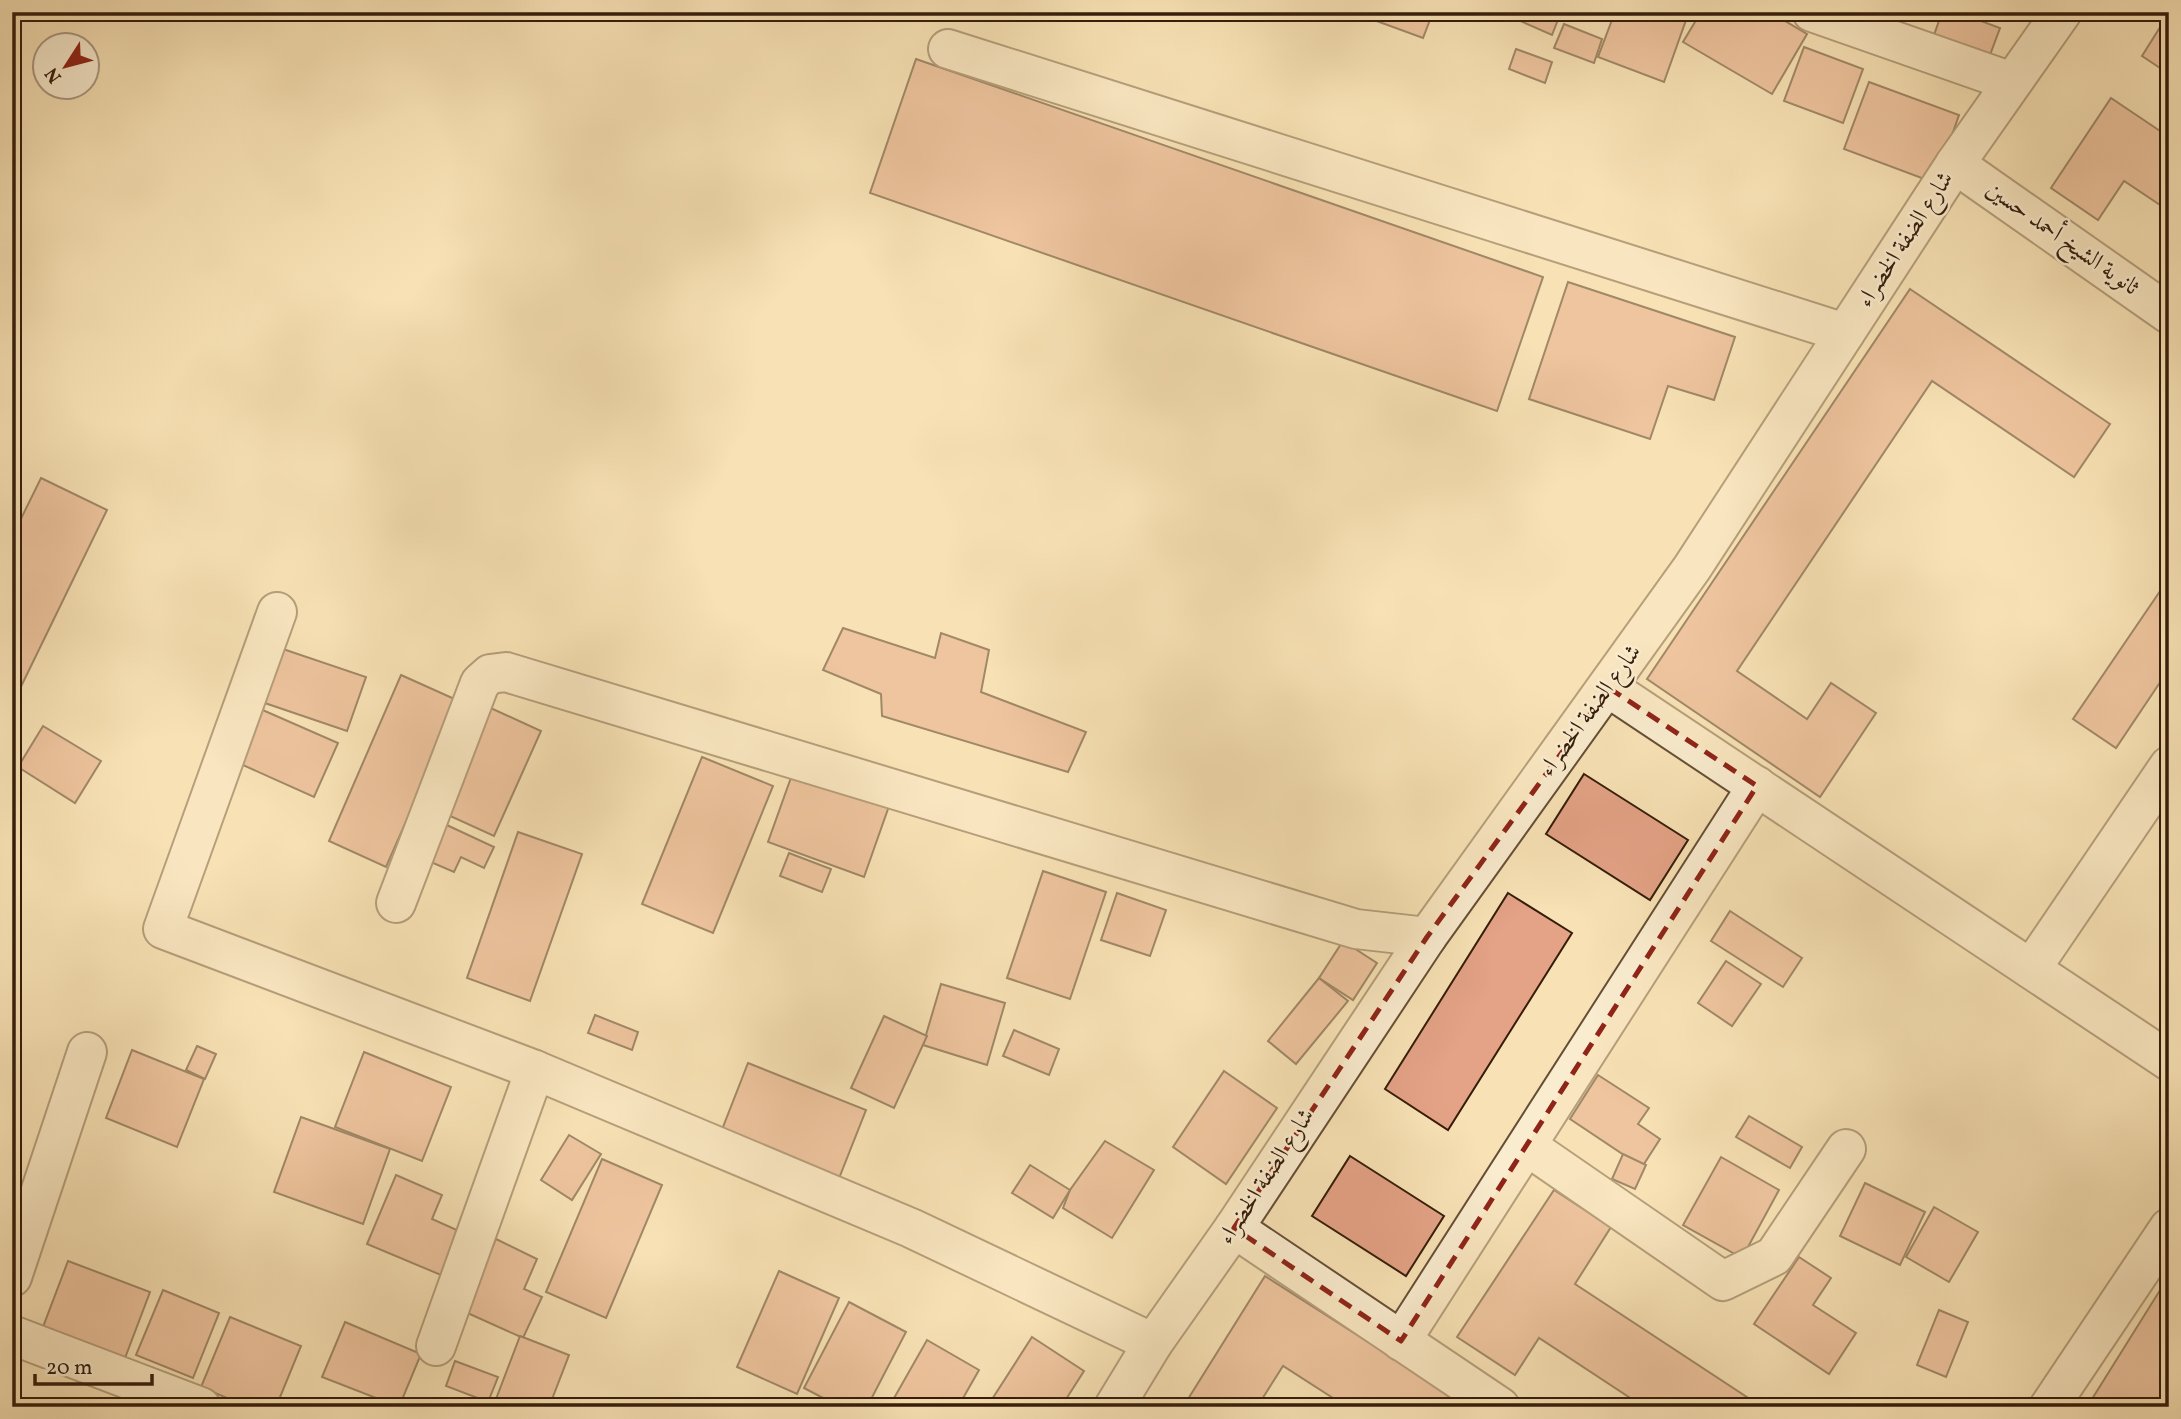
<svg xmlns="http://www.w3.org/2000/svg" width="2181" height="1419" font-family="Vollkorn,Amiri,serif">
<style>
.building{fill:#e4a286;stroke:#351d0b;stroke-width:2}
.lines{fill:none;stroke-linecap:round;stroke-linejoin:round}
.minor-casing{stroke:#664e36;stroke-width:42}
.minor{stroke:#faeccf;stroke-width:38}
.marked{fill:none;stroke:#8f2418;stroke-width:5;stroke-dasharray:14 9;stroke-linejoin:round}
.labels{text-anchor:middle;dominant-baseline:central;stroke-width:5;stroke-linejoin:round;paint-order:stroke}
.street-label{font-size:24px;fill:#351d0b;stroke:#faeccf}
</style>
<rect width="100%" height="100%" fill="#f8e2b5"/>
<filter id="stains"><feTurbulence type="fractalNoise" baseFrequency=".00286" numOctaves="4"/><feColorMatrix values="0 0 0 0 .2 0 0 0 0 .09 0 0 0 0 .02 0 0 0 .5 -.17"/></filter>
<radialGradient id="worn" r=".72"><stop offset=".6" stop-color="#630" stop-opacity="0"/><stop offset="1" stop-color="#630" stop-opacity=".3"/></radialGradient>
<!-- building -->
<g class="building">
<path d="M1352,12H1433L1423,38Z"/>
<path d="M1500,12H1561L1552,35Z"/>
<path d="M1615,12H1664L1686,20L1664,82L1598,57Z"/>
<path d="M1701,12H1770L1807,34L1772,94L1683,42Z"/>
<path d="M1942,12H1957L2000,28L1987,63L1932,41Z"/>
<path d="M2169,13V74L2142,56Z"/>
<path d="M1564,24L1602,39L1594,63L1554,48Z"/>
<path d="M1804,47L1863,69L1843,123L1784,101Z"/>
<path d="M1516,49L1552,62L1545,83L1509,69Z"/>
<path d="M916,59L1543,277L1497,411L870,193Z"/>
<path d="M1869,82L1959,115L1935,183L1844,149Z"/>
<path d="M2111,98L2169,137V211L2124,181L2098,220L2051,188Z"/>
<path d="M1568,282L1735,337L1714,400L1668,386L1650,439L1529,399Z"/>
<path d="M1910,289L2110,424L2074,477L1932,381L1737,671L1807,719L1831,683L1876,713L1820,797L1647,679Z"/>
<path d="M41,478L107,510L12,705V537Z"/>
<path d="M2169,578V669L2116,748L2073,719Z"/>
<path d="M843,628L935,658L941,633L989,650L981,692L1086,732L1068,772L882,716L881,694L823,670Z"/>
<path d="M277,647L366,677L347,731L259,701Z"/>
<path d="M401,675L459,701L386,867L329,841Z"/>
<path d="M484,705L541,731L494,836L437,810Z"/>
<path d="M258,708L338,743L314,797L234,761Z"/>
<path d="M43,726L101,761L75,803L18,767Z"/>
<path d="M702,757L773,786L713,933L642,904Z"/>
<path d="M793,772L889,806L864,877L768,842Z"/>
<path d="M1584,774L1688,840L1650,900L1546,834Z"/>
<path d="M436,820L494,847L484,868L461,857L454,872L419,857Z"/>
<path d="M518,832L582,854L530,1001L467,978Z"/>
<path d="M789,853L831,869L822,892L780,876Z"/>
<path d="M1043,871L1106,892L1070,999L1007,978Z"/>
<path d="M1117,893L1166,910L1150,956L1101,940Z"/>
<path d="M1508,893L1572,933L1448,1130L1385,1089Z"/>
<path d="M1730,911L1802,958L1783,987L1711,941Z"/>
<path d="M1343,941L1377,963L1353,1000L1319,978Z"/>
<path d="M1726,961L1761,984L1732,1026L1698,1003Z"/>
<path d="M1319,978L1348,1001L1296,1064L1268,1041Z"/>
<path d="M941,984L1005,1003L987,1065L923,1045Z"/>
<path d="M595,1015L638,1032L632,1050L588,1033Z"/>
<path d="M884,1016L927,1036L894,1108L851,1088Z"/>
<path d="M1014,1030L1059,1049L1049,1075L1003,1056Z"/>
<path d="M197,1046L216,1054L205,1079L186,1070Z"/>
<path d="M132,1050L204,1079L177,1147L106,1118Z"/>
<path d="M364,1052L451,1087L422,1161L335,1127Z"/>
<path d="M748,1063L866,1110L834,1191L716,1145Z"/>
<path d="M1224,1071L1277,1108L1226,1184L1173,1147Z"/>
<path d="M1598,1075L1649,1108L1638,1124L1660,1139L1642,1167L1570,1119Z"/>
<path d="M1749,1116L1802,1147L1790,1168L1736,1137Z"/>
<path d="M301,1117L390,1149L363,1224L274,1192Z"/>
<path d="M569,1135L601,1154L572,1200L541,1180Z"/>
<path d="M1105,1141L1154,1170L1112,1238L1063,1208L1070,1190Z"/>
<path d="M1623,1154L1646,1165L1635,1189L1612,1179Z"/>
<path d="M1350,1156L1444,1216L1406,1276L1312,1216Z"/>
<path d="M1721,1157L1779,1190L1742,1258L1683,1225Z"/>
<path d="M602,1159L662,1185L606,1318L546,1292Z"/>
<path d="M1030,1165L1070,1190L1053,1218L1012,1193Z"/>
<path d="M396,1175L442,1195L432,1219L459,1231L441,1275L367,1244Z"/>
<path d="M1865,1183L1925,1212L1900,1265L1840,1236Z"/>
<path d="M1554,1190L1611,1227L1575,1284L1762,1407H1644L1539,1338L1515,1375L1457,1337Z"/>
<path d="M1934,1207L1978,1232L1949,1282L1906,1257Z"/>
<path d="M496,1239L537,1259L524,1289L542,1297L523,1338L463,1311Z"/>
<path d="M1799,1257L1831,1278L1813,1305L1856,1333L1829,1374L1754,1324Z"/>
<path d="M68,1261L150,1292L125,1358L43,1327Z"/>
<path d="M779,1271L839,1298L797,1394L737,1367Z"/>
<path d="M1265,1276L1470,1407H1347L1283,1366L1257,1407H1183Z"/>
<path d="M2162,1287L2169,1291V1401L2165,1407H2087Z"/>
<path d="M163,1290L219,1313L193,1378L136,1355Z"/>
<path d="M849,1302L906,1332L867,1407H824L827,1400L804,1388Z"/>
<path d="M1939,1310L1968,1322L1946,1377L1917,1365Z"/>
<path d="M230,1317L301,1346L276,1407H248L201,1387Z"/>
<path d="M345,1322L421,1354L399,1407L322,1377Z"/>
<path d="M520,1336L569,1355L549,1407H493Z"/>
<path d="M1032,1337L1084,1371L1061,1407H987Z"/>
<path d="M927,1340L979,1370L958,1407H889Z"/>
<path d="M455,1361L498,1377L488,1402L446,1386Z"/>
</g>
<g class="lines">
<!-- minor casing -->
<g class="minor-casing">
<g id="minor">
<path d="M1812,12L2012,82"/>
<path d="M948,49L1845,333"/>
<path d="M1955,164L2169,314"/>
<path d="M277,612L163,929L535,1070L911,1228L1153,1343"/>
<path d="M1609,688L2169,1061"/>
<path d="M396,903L480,683L490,674L506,672L1356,929L1427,937"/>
<path d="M2031,969L2169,766"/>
<path d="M1527,1146L1723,1281L1774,1256L1846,1149"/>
<path d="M1234,1228L1500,1407"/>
<path d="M12,1277L87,1052"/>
<path d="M12,1335L201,1407"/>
<path d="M1401,1341L1757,786"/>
<path d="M436,1346L535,1070"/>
<path d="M1114,1407L1153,1343L1234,1228L1427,937L1692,568L1955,164L2062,12"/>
<path d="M2049,1407L2169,1228"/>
</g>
</g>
<!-- minor -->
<use href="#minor" class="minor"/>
</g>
<!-- marked area -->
<path d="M0 0H2181V1419H0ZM1609,688L1757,786L1401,1341L1234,1228L1427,937Z" fill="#f8e2b5" fill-opacity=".55" fill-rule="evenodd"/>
<path class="marked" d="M1609,688L1757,786L1401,1341L1234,1228L1427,937Z"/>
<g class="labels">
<!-- street labels -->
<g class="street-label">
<text transform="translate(2062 239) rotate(35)">ثانوية الشيخ أحمد حسين</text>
<text transform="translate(1906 240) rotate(-57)">شارع الضفة الخضراء</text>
<text transform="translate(1591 711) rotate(-54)">شارع الضفة الخضراء</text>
<text transform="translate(1267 1177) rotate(-57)">شارع الضفة الخضراء</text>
</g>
</g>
<!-- margin -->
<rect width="2181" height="1419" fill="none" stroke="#f8e2b5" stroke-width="42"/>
<rect x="14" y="14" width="2153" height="1391" fill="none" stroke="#351d0b" stroke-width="3.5"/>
<rect x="21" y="21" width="2139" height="1377" fill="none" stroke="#351d0b" stroke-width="2"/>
<!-- north arrow -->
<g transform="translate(66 66) rotate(234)"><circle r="33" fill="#faeccf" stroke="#ab9981" stroke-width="2"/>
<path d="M0-5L12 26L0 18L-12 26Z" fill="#8f2418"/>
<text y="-10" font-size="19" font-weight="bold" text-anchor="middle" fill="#351d0b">N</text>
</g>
<!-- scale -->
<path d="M35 1374v10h117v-10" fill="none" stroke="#351d0b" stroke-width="3.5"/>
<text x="46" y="1374" font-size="21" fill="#351d0b" stroke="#faeccf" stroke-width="5" paint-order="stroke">20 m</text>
<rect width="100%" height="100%" filter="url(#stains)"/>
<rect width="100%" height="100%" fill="url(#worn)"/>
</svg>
